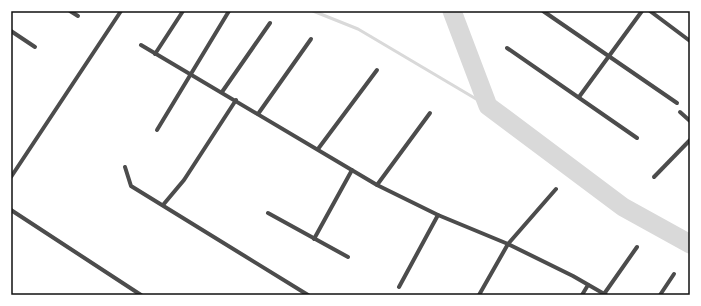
<svg xmlns="http://www.w3.org/2000/svg" width="701" height="306" font-family="Helvetica,sans-serif">
<style>
.lines{fill:none;stroke-linecap:round;stroke-linejoin:round}
.stream{stroke:#d9d9d9;stroke-width:3}
.river{stroke:#d9d9d9;stroke-width:19}
.minor{stroke:#4c4c4c;stroke-width:4}
.neatline{fill:none;stroke:#111;stroke-width:1.5}
</style>
<rect width="100%" height="100%" fill="#fff"/>
<g class="lines">
<!-- stream -->
<path class="stream" d="M313,11L358,29L488,106"/>
<!-- river -->
<path class="river" d="M452,11L488,106L623,207L690,244"/>
<!-- minor -->
<g class="minor">
<path d="M70,11L78,16"/>
<path d="M543,11L677,103"/>
<path d="M650,11L690,41"/>
<path d="M11,31L35,47"/>
<path d="M141,45L377,185L438,215L508,244L573,276L606,295"/>
<path d="M507,48L637,138"/>
<path d="M155,54L183,11"/>
<path d="M222,92L270,23"/>
<path d="M579,97L642,11"/>
<path d="M680,112L690,121"/>
<path d="M258,114L311,39"/>
<path d="M157,130L229,11"/>
<path d="M318,149L377,70"/>
<path d="M125,167L131,186L308,295"/>
<path d="M11,177L121,11"/>
<path d="M654,177L690,140"/>
<path d="M377,185L430,113"/>
<path d="M163,205L184,180L236,100"/>
<path d="M11,210L141,295"/>
<path d="M268,213L348,257"/>
<path d="M314,239L352,170"/>
<path d="M399,287L438,215"/>
<path d="M604,294L637,247"/>
<path d="M479,295L508,244L556,189"/>
<path d="M582,295L588,285"/>
<path d="M660,295L674,274"/>
</g>
</g>
<!-- border -->
<rect width="701" height="306" fill="none" stroke="#ffffff" stroke-width="24"/>
<rect x="12" y="12" width="677" height="282" class="neatline"/>
</svg>
